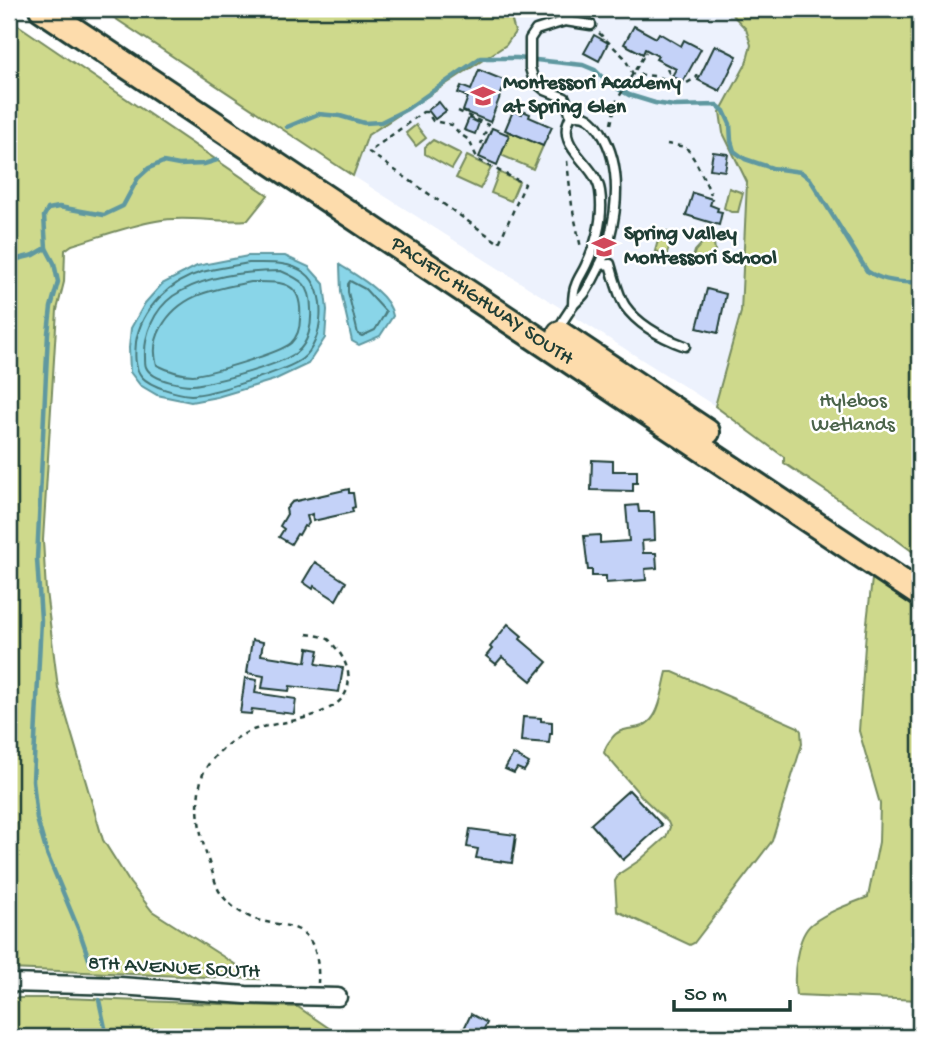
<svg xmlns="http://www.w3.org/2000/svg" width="929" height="1046" font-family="'Gochi Hand',sans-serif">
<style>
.built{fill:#edf2fd}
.green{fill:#ced98c;stroke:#768b60;stroke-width:2}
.water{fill:#89d5e8;stroke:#5f98a0;stroke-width:2}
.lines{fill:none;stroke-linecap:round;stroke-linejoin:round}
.shore{stroke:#497a7c;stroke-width:2}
.stream{stroke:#5f98a0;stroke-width:4.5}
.building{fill:#c4d2f8;stroke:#1f3d34;stroke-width:2}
.lane-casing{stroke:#1f3d34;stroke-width:13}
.street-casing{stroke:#1f3d34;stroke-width:21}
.primary-casing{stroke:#1f3d34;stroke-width:30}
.path{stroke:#1f3d34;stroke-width:2.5;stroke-dasharray:5 5;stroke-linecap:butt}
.lane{stroke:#fff;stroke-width:8}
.street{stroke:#fff;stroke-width:16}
.primary{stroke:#fddcac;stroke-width:24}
.labels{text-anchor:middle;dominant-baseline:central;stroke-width:5;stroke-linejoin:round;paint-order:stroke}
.poi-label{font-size:21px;font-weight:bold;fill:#1f3d34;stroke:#fff;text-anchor:start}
.street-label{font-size:21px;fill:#1f3d34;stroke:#fff}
.park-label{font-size:21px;fill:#4b644a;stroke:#fff}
</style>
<rect width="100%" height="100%" fill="#fff"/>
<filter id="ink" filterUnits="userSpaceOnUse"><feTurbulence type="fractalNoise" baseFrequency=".0143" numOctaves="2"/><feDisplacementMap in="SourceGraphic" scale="14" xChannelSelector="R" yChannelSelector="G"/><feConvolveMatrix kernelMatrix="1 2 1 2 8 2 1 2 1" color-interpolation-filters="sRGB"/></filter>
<g filter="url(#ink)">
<!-- built -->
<path class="built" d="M537,9H727L746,29L751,45L746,64L720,112L723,133L747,182L741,312L715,406L353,176L368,135L506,45L515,12H528Z"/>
<!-- green -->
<g class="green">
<path d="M101,9H510L515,12L512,21L515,32L506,45L368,135L353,176Z"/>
<path d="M727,9H920V557L875,524L784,463V457L715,406L741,312L747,182L723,133L720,112L746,64L751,45L746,29Z"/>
<path d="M9,19L268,195L248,220C217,223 187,215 156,221C128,226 99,237 72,245L65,250L64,282L57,310L43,540L46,591L58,688L103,840L130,883L152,911L258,979L9,969Z"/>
<path d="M416,125L426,138L416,146L406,133Z"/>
<path d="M508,131L543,146L533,169L501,155L509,136L507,134Z"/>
<path d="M433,140L461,154L452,169L425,154V147Z"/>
<path d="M467,156L491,168L480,189L456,178Z"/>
<path d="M499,172L519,182L511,201L491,193Z"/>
<path d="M729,188L743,193L738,212H731L724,208Z"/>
<path d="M661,230L673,234L667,254L655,251Z"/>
<path d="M705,240H711L714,243L715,251L712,261L701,260L693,258L695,251Z"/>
<path d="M872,579H878L920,612V1000L796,995C793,976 796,935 813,923C829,911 850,904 868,897L879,842L880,804L859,731L866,631Z"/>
<path d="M667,672H673L798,727L801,731L802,744L772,841L694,943L690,945L617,911L615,881L619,874L640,860L666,837L670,827L668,822L643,798L604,753C605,746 608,743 612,738C622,724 639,733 651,720C661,709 663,686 667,672Z"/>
<path d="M9,998H65L298,1007L342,1037H9Z"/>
</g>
<!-- water -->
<g class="water">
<path d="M248,256H285L309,267L324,284L327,310L325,338L308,364L274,380L217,397L191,402L157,395L140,385L130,372L129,348L131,328L145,303L162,284L197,266Z"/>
<path d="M340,265C357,276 390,294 393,316L380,336L359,345L352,341L341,292Z"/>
</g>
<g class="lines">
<!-- shore -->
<g class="shore">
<path d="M249,263C268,263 289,261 305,273C328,290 324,342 302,359C288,370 210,395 191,395C178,394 151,387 142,377C134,368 135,353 136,342C141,309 170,281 202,272C217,268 234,266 249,263Z"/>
<path d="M281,271C302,280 311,285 311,309C312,324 309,343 296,353C277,366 223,380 200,384C187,387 152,381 146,367C145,365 145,359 145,357C144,334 154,310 173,296C204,275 245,271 281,271Z"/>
<path d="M350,281L365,289L386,312L375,330L362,336L358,334L348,292V284Z"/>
<path d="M251,282C282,282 303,280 300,319C300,327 298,336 291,343C280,353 208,374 193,375C181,375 167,370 157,365C153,352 155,339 161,328C180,293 216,289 251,282Z"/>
</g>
<!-- stream -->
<g class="stream">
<path d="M287,127L318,114L340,116L364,123L381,122L407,109L480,58H517L583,65L595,70L608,83L629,95L655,103L674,106L717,105L724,111L730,124L731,141L734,151L745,159L772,168L801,172L810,179L867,271C882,281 903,283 920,282"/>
<path d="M46,248L54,263L58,282L51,307L48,333L37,559L41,620L33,780L37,819L47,854L80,933L91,965"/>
<path d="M9,261L34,255L46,248L44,216L48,209L59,207L104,215L123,206L138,178L149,168L163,162L179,165L204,164L217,160"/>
<path d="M99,1000L107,1037"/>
</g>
</g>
<!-- building -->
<g class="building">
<path d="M634,26L656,38L659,33L681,46L684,40L701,49L683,82L672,76L676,69L656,59L658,56L645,49L643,54L624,44Z"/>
<path d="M594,35L608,43L599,61L584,53Z"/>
<path d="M715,45L737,56L720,91L698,80Z"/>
<path d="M479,70L506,81L490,122L463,111L468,97L458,93L461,86L471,90Z"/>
<path d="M439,102L446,111L435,119L428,110Z"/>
<path d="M513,111L522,114L523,111L530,114L529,117L552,127L543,146L505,130Z"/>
<path d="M469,118L479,123L475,134L464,130Z"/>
<path d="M492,128L509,135L497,165L479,157Z"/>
<path d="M713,152L728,154L725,171L710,169Z"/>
<path d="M693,193L712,199L710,205L718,208L717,211L722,212L719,225L686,215Z"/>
<path d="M707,289L726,294L718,333L697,328Z"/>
<path d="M592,460L613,461V471H637V483H633V491L591,490Z"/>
<path d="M349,489V493H353L355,507L352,508L353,512L313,521L312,514L307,516L309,523L306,527L304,526L299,535L297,534L291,544L279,537L284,529L280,526L287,514L286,509L292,502Z"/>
<path d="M638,505L639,512H654L655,540L642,541L643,553H656L657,568L645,569L646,580L606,583V576H592V570H588L584,536L600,535V543L629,541L626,506Z"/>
<path d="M315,562L346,582L336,600L314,586L313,589L303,582Z"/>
<path d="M508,624L522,636L520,639L547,662L531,681L502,657L496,664L486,656L492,649L490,647Z"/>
<path d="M252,640L263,642L261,655L306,662L308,648L319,650L316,664L343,668L339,692L290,686L289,691L262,688L264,676L247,673Z"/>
<path d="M245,678L257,680L255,693L296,699L294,714L252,709L251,714L240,713Z"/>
<path d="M523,717L541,718V721L552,722V734H550L549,743L521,741Z"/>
<path d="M513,754L529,763L524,771L517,768L514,773L505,769Z"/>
<path d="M629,790L662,825L623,860L591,824Z"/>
<path d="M470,829L516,835L512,863L476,858L478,849L467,847Z"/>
<path d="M471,1014L487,1023L480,1037H460Z"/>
</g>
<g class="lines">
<!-- lane casing -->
<g class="lane-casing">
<g id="lane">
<path d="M571,116L565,98L545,90L534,81L530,68V39L536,30L565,21L591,25"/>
<path d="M600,265L610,264C614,277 618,295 625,306C639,326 663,338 685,346"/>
<path d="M558,330C562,322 567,314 572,307C576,301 583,297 586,291C614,248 629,177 601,132C593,120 585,112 571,116C553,147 596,163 600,191C604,217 597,242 586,265C583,272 578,278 576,285C573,291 573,299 573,306"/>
</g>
</g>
<!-- street casing -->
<g class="street-casing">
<path id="street" d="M9,983L120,986L246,995L338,997"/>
</g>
<!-- primary casing -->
<g class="primary-casing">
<g id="primary">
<path id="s1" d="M42,9L920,594"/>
<path d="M560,334L707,432"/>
</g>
</g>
<!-- path -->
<g class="path">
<path d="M599,33L624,57L633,74L655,76L683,85L696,78L698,75"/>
<path d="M667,69L674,82"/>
<path d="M458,111L488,125L481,144"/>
<path d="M423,112H427L433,121L452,125L460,134L469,140L478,160L525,184L499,243L369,152Z"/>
<path d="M611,124L616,102L646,52"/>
<path d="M667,144L686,147L696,162L711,194"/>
<path d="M567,161L572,206L581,248"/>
<path d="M307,634C313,635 323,636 328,639C331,641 333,645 335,647C351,665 356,692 333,706C310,721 281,721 256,729C236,735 208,757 202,777C193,808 201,842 212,871C214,878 216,885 219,891C227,903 239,913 252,918C266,924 285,923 299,930C317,940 319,965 318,983"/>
</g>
<!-- lane -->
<use href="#lane" class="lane"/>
<!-- street -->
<use href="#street" class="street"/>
<!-- primary -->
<use href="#primary" class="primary"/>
</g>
</g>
<!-- icons -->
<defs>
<g id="school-bare" transform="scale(1.89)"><path d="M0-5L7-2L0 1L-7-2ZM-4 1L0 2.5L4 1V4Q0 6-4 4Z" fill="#d1495b" stroke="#fff" stroke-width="2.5" paint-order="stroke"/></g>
</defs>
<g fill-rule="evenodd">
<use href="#school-bare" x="483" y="96"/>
<use href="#school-bare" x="604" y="247"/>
</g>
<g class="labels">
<!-- poi labels -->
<g class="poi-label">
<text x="503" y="84">Montessori Academy<tspan x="503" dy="24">at Spring Glen</tspan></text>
<text x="624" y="235">Spring Valley<tspan x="624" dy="24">Montessori School</tspan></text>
</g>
<!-- street labels -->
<g class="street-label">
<text stroke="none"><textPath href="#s1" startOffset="528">PACIFIC HIGHWAY SOUTH</textPath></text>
<text transform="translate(174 969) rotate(3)">8TH AVENUE SOUTH</text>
</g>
<!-- park labels -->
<g class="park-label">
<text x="853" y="402">Hylebos<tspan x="853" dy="24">Wetlands</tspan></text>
</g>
</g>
<!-- margin -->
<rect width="929" height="1046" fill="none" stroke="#fff" stroke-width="35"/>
<rect x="18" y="18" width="894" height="1011" fill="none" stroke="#1f3d34" stroke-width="2.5" filter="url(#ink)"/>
<!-- scale -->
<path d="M674 1000v10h116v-10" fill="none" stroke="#1f3d34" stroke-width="3.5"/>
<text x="684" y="1000" font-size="21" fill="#1f3d34" stroke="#ffffff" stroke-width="5" paint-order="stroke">50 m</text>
</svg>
